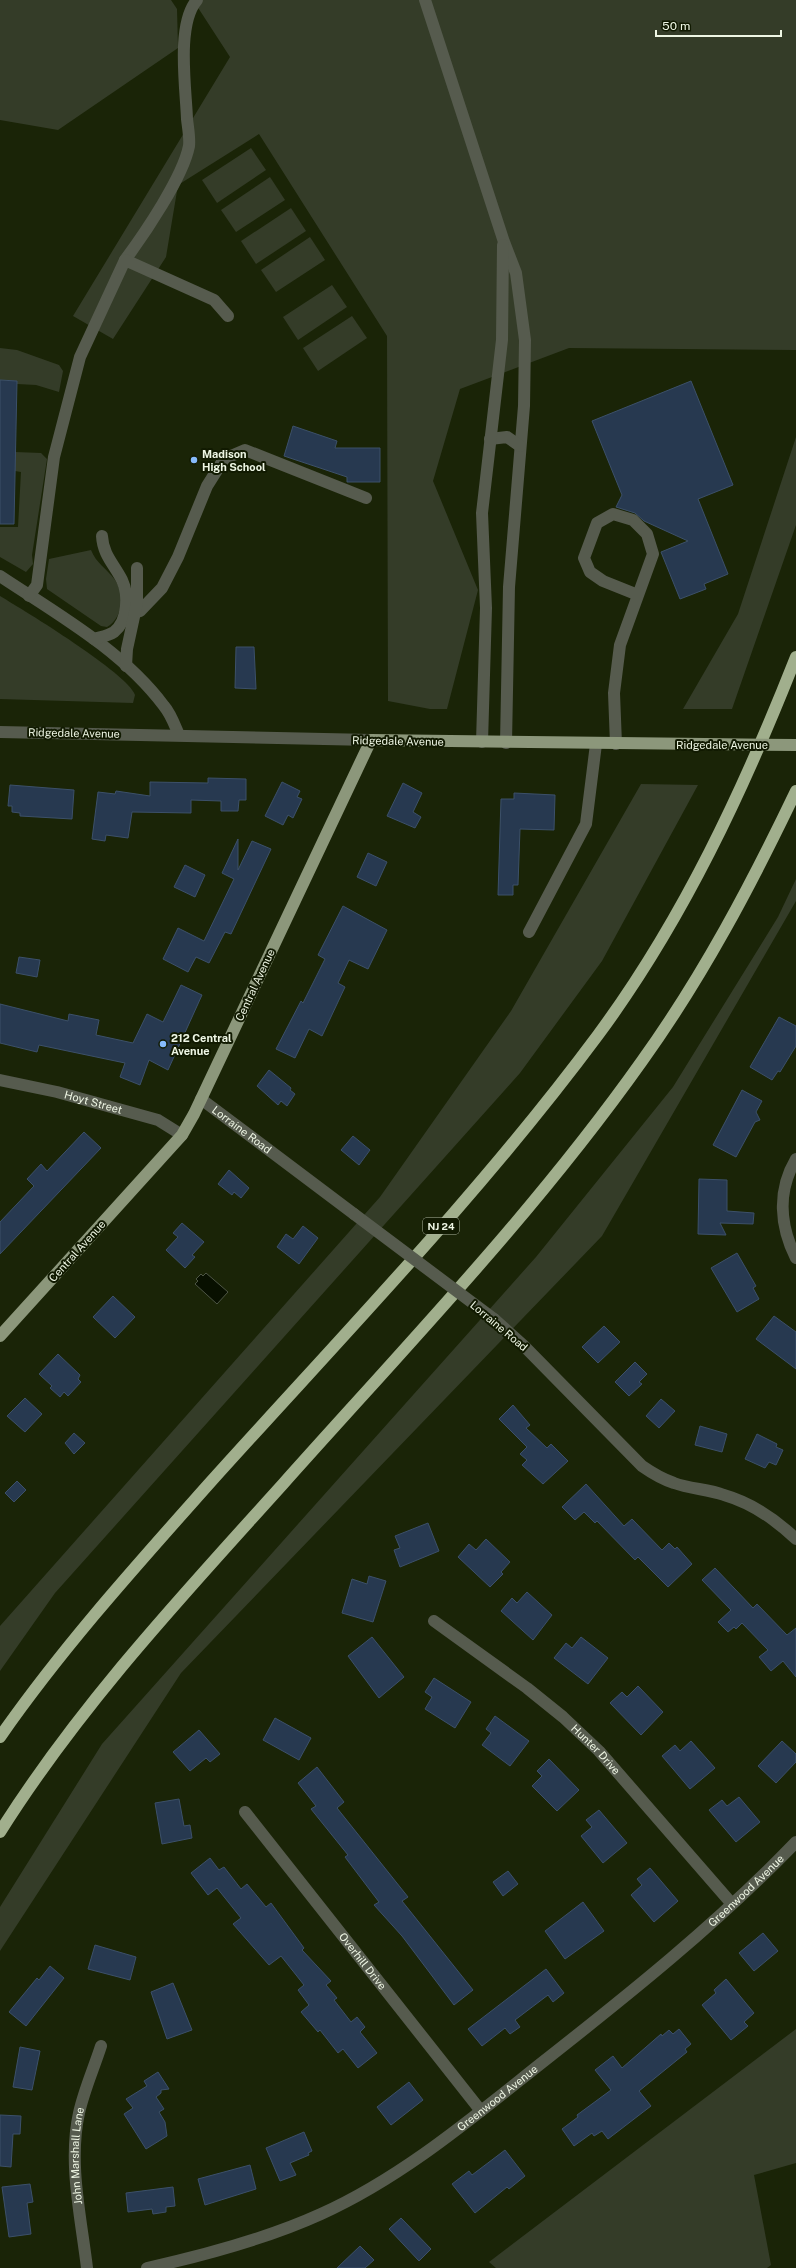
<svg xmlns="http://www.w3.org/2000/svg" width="796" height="2268" font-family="'Public Sans',sans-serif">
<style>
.green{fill:#343c28}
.water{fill:#081000;stroke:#4d5544}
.building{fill:#273950;stroke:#3c5069}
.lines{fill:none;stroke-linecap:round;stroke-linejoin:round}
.minor{stroke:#565b4e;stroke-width:12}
.major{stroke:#8c977b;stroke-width:12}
.highway{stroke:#a1af8d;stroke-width:12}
.minor-bridge{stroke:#565b4e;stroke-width:12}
.major-bridge{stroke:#8c977b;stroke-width:12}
.poi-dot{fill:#87bbfb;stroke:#111a01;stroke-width:1.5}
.labels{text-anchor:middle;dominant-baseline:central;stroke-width:4;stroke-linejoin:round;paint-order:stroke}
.shield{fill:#111a01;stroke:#acb4a0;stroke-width:1}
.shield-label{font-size:10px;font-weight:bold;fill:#eef6e4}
.poi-label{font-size:11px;font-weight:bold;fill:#eef6e4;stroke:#111a01;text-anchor:start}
.street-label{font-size:11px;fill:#eef6e4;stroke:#111a01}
</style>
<rect width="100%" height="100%" fill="#1a2407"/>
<!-- green -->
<g class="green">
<path d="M0,0H171L177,9L178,48L58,130L0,120Z"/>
<path d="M193,0H796V350L569,348L460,389L433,481L478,590L447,709H430L388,701L387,336L259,134L178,185L166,257L113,339L73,316L230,57Z"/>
<path d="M251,148L266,170L217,203L202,180Z"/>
<path d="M270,177L285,200L236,232L221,210Z"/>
<path d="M291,208L306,231L256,264L241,241Z"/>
<path d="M310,237L325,260L276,292L261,270Z"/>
<path d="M332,285L347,307L298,340L283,317Z"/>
<path d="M352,316L367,338L318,371L303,348Z"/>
<path d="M0,348L17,350L59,365L63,371L59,392L36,385L17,384V381L0,380Z"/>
<path d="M796,437V525L732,709H683L738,614Z"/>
<path d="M15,452L41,453L47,459L32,555L33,564L26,572L0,557V527H18L21,472L15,471Z"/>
<path d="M91,550C96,563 107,569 115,580C125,594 123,618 107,627L101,626L47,589L46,579L49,559Z"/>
<path d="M0,596C25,611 127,673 135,695L133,703L0,699Z"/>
<path d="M641,784L698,785L602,961L520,1073L55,1593L0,1671V1626L380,1197L511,1011Z"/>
<path d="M796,879V901L602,1236L181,1673L0,1951V1907L102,1744L536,1257L673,1087L778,917Z"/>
<path d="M796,2029V2163L754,2175L771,2265L767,2268H496L489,2262Z"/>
</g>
<!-- water -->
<path class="water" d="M206,1273L228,1292L217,1304L195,1284L198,1281L196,1279L201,1274L203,1276Z"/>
<!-- building -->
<g class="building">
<path d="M0,380L17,381L14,524H0Z"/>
<path d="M691,381L733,485L698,499L728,574L704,584L706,589L680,599L661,552L688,541L644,521L635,513L616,507L622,495L592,421Z"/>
<path d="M293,426L337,441L335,448H380V482H347V477L284,456Z"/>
<path d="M236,647H254L256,689L235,688Z"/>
<path d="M208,778L246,779V800H239L238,811H221V801L191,800V813L132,812L128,838L106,835L105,841L92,839L98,792L115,794L116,791L150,796V782L208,783Z"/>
<path d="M282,782L300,791L297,797L302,799L293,818L288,815L283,825L265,816Z"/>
<path d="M403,783L422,793L413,812L421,817L415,828L387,816Z"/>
<path d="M10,785L74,790L72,819L20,816V813L12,812V806H8Z"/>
<path d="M514,793L555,795L554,830L520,829L518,885H513V895H498L501,799H514Z"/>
<path d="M238,839V870L252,841L271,849L231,934L225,932L209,963L196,957L188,972L163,959L178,928L204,941L234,879L222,873Z"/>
<path d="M368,853L387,862L376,886L357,877Z"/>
<path d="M185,865L205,875L195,897L174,887Z"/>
<path d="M343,906L387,930L368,969L349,960L338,983L345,987L322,1036L309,1029L295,1058L276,1049L301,1001L303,1003L325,959L318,955Z"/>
<path d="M19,957L40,960L37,977L16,973Z"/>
<path d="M181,985L202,995L168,1070L149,1060L140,1085L120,1077L125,1063L39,1045L37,1052L0,1043V1004L68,1021L69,1014L99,1020L96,1035L133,1043L147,1014L163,1022Z"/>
<path d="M779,1017L796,1026V1046L780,1072L778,1071L772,1080L750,1067Z"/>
<path d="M269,1070L291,1088L290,1090L295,1094L287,1106L281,1101L278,1105L257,1086Z"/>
<path d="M742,1090L762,1101L756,1112L760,1120L755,1122L736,1157L713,1145Z"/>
<path d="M84,1132L101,1148L0,1254V1222L34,1186L27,1179L41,1164L47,1171Z"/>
<path d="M353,1136L370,1150L359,1165L341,1150Z"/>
<path d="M229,1170L249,1188L241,1198L234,1192L232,1195L218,1184Z"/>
<path d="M699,1179L727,1180V1211L754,1213L753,1224L720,1223L726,1235L698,1234Z"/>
<path d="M182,1223L204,1242L192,1255L195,1257L185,1268L166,1250L178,1237L173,1233Z"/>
<path d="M303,1226L318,1238L299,1264L277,1247L286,1234L293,1239Z"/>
<path d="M737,1253L756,1286L753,1288L759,1299L737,1312L711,1268Z"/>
<path d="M113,1296L135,1317L115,1338L93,1317Z"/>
<path d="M774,1316L796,1332V1369L756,1339Z"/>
<path d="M604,1326L620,1342L598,1363L582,1347Z"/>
<path d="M58,1354L80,1375L78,1379L81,1382L68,1396L64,1392L60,1397L50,1388L52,1386L39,1374Z"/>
<path d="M635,1362L647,1374L639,1382L642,1384L629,1396L615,1382Z"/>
<path d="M25,1398L42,1414L25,1432L7,1416Z"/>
<path d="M661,1399L675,1411L659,1428L646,1416Z"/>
<path d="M513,1405L530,1425L526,1428L547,1448L551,1444L568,1461L543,1484L522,1465L527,1460L520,1454L527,1447L499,1419Z"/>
<path d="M700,1426L727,1434L722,1452L695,1445Z"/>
<path d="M74,1433L85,1443L74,1454L65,1443Z"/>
<path d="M757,1434L777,1444L776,1447L783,1450L776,1465L769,1462L765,1468L745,1459Z"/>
<path d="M17,1481L26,1490L14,1502L5,1493Z"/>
<path d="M586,1484L624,1526L632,1519L662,1550L669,1543L675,1549L677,1547L692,1564L668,1587L638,1557L635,1560L597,1521L595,1523L584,1512L575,1520L562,1507Z"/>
<path d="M428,1523L439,1551L400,1567L394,1550L400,1548L395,1536Z"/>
<path d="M486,1539L510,1562L501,1572L503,1574L490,1587L458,1557L469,1544L476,1550Z"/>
<path d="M715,1568L753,1608L757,1604L787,1635L796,1628V1677L783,1661L771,1671L759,1657L768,1650L742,1623L736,1629L734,1627L728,1632L718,1622L731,1610L702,1580Z"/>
<path d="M369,1576L386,1581L373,1622L342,1613L352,1579L367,1584Z"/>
<path d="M527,1592L552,1615L533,1640L501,1611L512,1598L517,1603Z"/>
<path d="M372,1637L404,1677L379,1698L348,1656Z"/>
<path d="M581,1637L608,1658L588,1684L554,1658L566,1643L572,1648Z"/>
<path d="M434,1678L471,1702L455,1728L425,1709L432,1697L425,1692Z"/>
<path d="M638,1686L663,1712L641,1735L610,1703L622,1692L627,1697Z"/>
<path d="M495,1716L529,1741L510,1766L482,1745L491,1733L486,1729Z"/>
<path d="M275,1718L311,1738L299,1760L263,1740Z"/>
<path d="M199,1730L220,1754L210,1762L206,1758L190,1771L173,1752Z"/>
<path d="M691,1741L715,1768L690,1789L662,1756L675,1745L680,1751Z"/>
<path d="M782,1741L796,1754V1762L776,1783L758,1766Z"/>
<path d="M549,1759L579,1790L557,1811L532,1786L542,1776L537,1771Z"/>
<path d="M317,1767L344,1802L337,1808L408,1897L402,1901L473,1990L454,2005L402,1936L374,1905L379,1902L345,1857L348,1855L311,1809L316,1806L298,1783Z"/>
<path d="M739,1797L760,1822L736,1842L709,1810L722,1800L727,1806Z"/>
<path d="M179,1799L184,1826L190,1825L192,1838L162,1844L155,1803Z"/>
<path d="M599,1810L627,1843L603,1863L581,1836L592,1827L586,1820Z"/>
<path d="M210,1858L219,1870L224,1867L241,1889L247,1884L266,1907L271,1903L304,1948L302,1950L331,1981L326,1985L337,1998L334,2000L351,2022L357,2017L365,2027L360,2032L377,2053L358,2068L343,2049L338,2053L320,2030L318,2032L301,2012L309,2005L298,1990L304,1985L281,1956L269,1965L233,1924L241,1918L217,1888L208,1895L191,1873Z"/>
<path d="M650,1868L678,1901L654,1922L631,1895L642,1885L637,1879Z"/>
<path d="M508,1871L518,1884L503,1896L493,1882Z"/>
<path d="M583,1902L604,1931L565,1959L545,1931Z"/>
<path d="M763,1933L778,1951L754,1971L739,1953Z"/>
<path d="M95,1945L136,1957L130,1980L88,1969Z"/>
<path d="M50,1966L64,1978L26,2026L9,2012L37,1978L39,1980Z"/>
<path d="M546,1969L564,1993L553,2002L548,1995L515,2020L520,2027L510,2034L505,2028L482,2046L468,2029Z"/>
<path d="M726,1979L754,2013L744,2022L748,2026L731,2040L702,2005L716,1993L714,1990Z"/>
<path d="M173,1983L192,2030L167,2039L151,1992Z"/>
<path d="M679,2029L691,2044L685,2049L687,2052L639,2091L651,2106L608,2139L602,2131L594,2136L592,2133L574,2146L562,2129L578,2117L577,2115L611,2090L595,2070L613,2056L622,2068L661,2034L662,2036L669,2030L673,2034Z"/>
<path d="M20,2047L40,2051L32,2090L13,2087Z"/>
<path d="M158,2072L169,2089L161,2090V2093L156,2097L164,2109L159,2112L165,2122L167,2136L146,2149L124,2114L133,2108L126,2099L147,2086L144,2081Z"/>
<path d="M409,2082L423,2100L391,2125L377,2107Z"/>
<path d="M0,2115L21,2116L20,2134H13L11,2167L0,2166Z"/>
<path d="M304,2132L312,2151L308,2153L309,2155L290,2163L296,2175L280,2181L266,2148Z"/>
<path d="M505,2150L525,2176L509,2189L507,2187L475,2213L452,2184L469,2171L472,2175Z"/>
<path d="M250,2165L256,2189L205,2205L198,2179Z"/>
<path d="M30,2184L33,2202L27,2203L31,2234L9,2237L2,2187Z"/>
<path d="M173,2187L175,2206L166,2207V2212L153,2214L152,2209L128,2212L126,2193Z"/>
<path d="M401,2218L431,2249L419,2261L389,2229Z"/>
<path d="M360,2246L374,2260L365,2268H337Z"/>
</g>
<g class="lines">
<!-- minor -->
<g class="minor">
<path d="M425,0L504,242L516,273L525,340L524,406L509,587L506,743"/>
<path d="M125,260C145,233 183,177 189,146C190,138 188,128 187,119C186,89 176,24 197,0"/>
<path d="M490,439L507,437L520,446"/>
<path d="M0,576C57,614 122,650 164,706C171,714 175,726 179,735"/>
<path d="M29,596L37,585L54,457L80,357L125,260L214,300L228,316"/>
<path d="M135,612L140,611L162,588L178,557L207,486L224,459L245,450L366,498"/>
<path d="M94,639C100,637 108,636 114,632C128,621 129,595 122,580C114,564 103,555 102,536"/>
<path d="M126,666L127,649L137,603V568"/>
<path d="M0,732L371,740"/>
<path d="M482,742L486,608L482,513L502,340L503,245"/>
<path d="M616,744L614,693L620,645L653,554L647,534L633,520L613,514L597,523L584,558L590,572L603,581L638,595"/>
<path d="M529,932L586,824L596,744"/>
<path id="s1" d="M0,1080L57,1092L158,1120L182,1135"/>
<path id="s2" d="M201,1099L354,1214"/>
<path d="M796,1159C777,1191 780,1226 796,1258"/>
<path d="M494,1319L524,1346L642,1466C652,1473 662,1479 674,1483C690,1489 708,1489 724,1495C752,1503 775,1519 796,1539"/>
<path id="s3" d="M434,1621L527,1688L563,1717L599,1751L732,1904"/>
<path id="s4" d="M245,1812L481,2111"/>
<path id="s5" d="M87,2268C81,2217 68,2163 79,2113C84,2090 94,2068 101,2046"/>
<path id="s6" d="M147,2268C206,2255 266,2239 321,2214C401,2178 471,2119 539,2065C628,1995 717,1924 796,1842"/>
</g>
<!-- major -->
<path class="major" d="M0,1336L182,1135L194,1114L371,740L705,744"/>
<!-- highway -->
<g class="highway">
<path d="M0,1737C62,1648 135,1567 207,1486C340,1338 480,1194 598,1035C683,920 744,789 796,657"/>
<path d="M0,1832C80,1705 183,1595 283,1484C406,1346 535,1212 642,1061C703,976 751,885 796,791"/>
</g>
<!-- minor-bridge -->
<path class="minor-bridge" d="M354,1214L494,1319"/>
<!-- major-bridge -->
<path class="major-bridge" d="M705,744L796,745"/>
</g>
<!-- markers -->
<g class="poi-dot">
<circle cx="194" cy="460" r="4"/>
<circle cx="163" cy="1044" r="4"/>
</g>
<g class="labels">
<!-- shield labels -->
<rect class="shield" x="423" y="1218" width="36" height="16" rx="3"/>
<g class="shield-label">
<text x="441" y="1226">NJ 24</text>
</g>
<!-- poi labels -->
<g class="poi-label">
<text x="202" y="454">Madison<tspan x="202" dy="13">High School</tspan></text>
<text x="171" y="1038">212 Central<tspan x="171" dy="13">Avenue</tspan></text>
</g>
<!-- street labels -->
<g class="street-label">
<text transform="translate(74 733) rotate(1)">Ridgedale Avenue</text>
<text transform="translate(398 741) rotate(1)">Ridgedale Avenue</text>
<text x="722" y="745">Ridgedale Avenue</text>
<text transform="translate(255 985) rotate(-65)">Central Avenue</text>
<text stroke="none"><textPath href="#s1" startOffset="96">Hoyt Street</textPath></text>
<text stroke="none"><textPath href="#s2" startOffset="51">Lorraine Road</textPath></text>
<text transform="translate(77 1251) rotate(-48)">Central Avenue</text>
<text transform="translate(499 1326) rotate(40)">Lorraine Road</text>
<text stroke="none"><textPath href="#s3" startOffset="207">Hunter Drive</textPath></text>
<text stroke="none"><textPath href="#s6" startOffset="718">Greenwood Avenue</textPath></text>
<text stroke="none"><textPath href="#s4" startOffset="190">Overhill Drive</textPath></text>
<text stroke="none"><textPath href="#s6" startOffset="394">Greenwood Avenue</textPath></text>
<text stroke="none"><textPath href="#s5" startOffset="113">John Marshall Lane</textPath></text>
</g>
</g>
<!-- scale -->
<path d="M656 30v6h125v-6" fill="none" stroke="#eef6e4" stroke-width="2"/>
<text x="662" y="30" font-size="12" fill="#eef6e4" stroke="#111a01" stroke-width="3" paint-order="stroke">50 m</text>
</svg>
